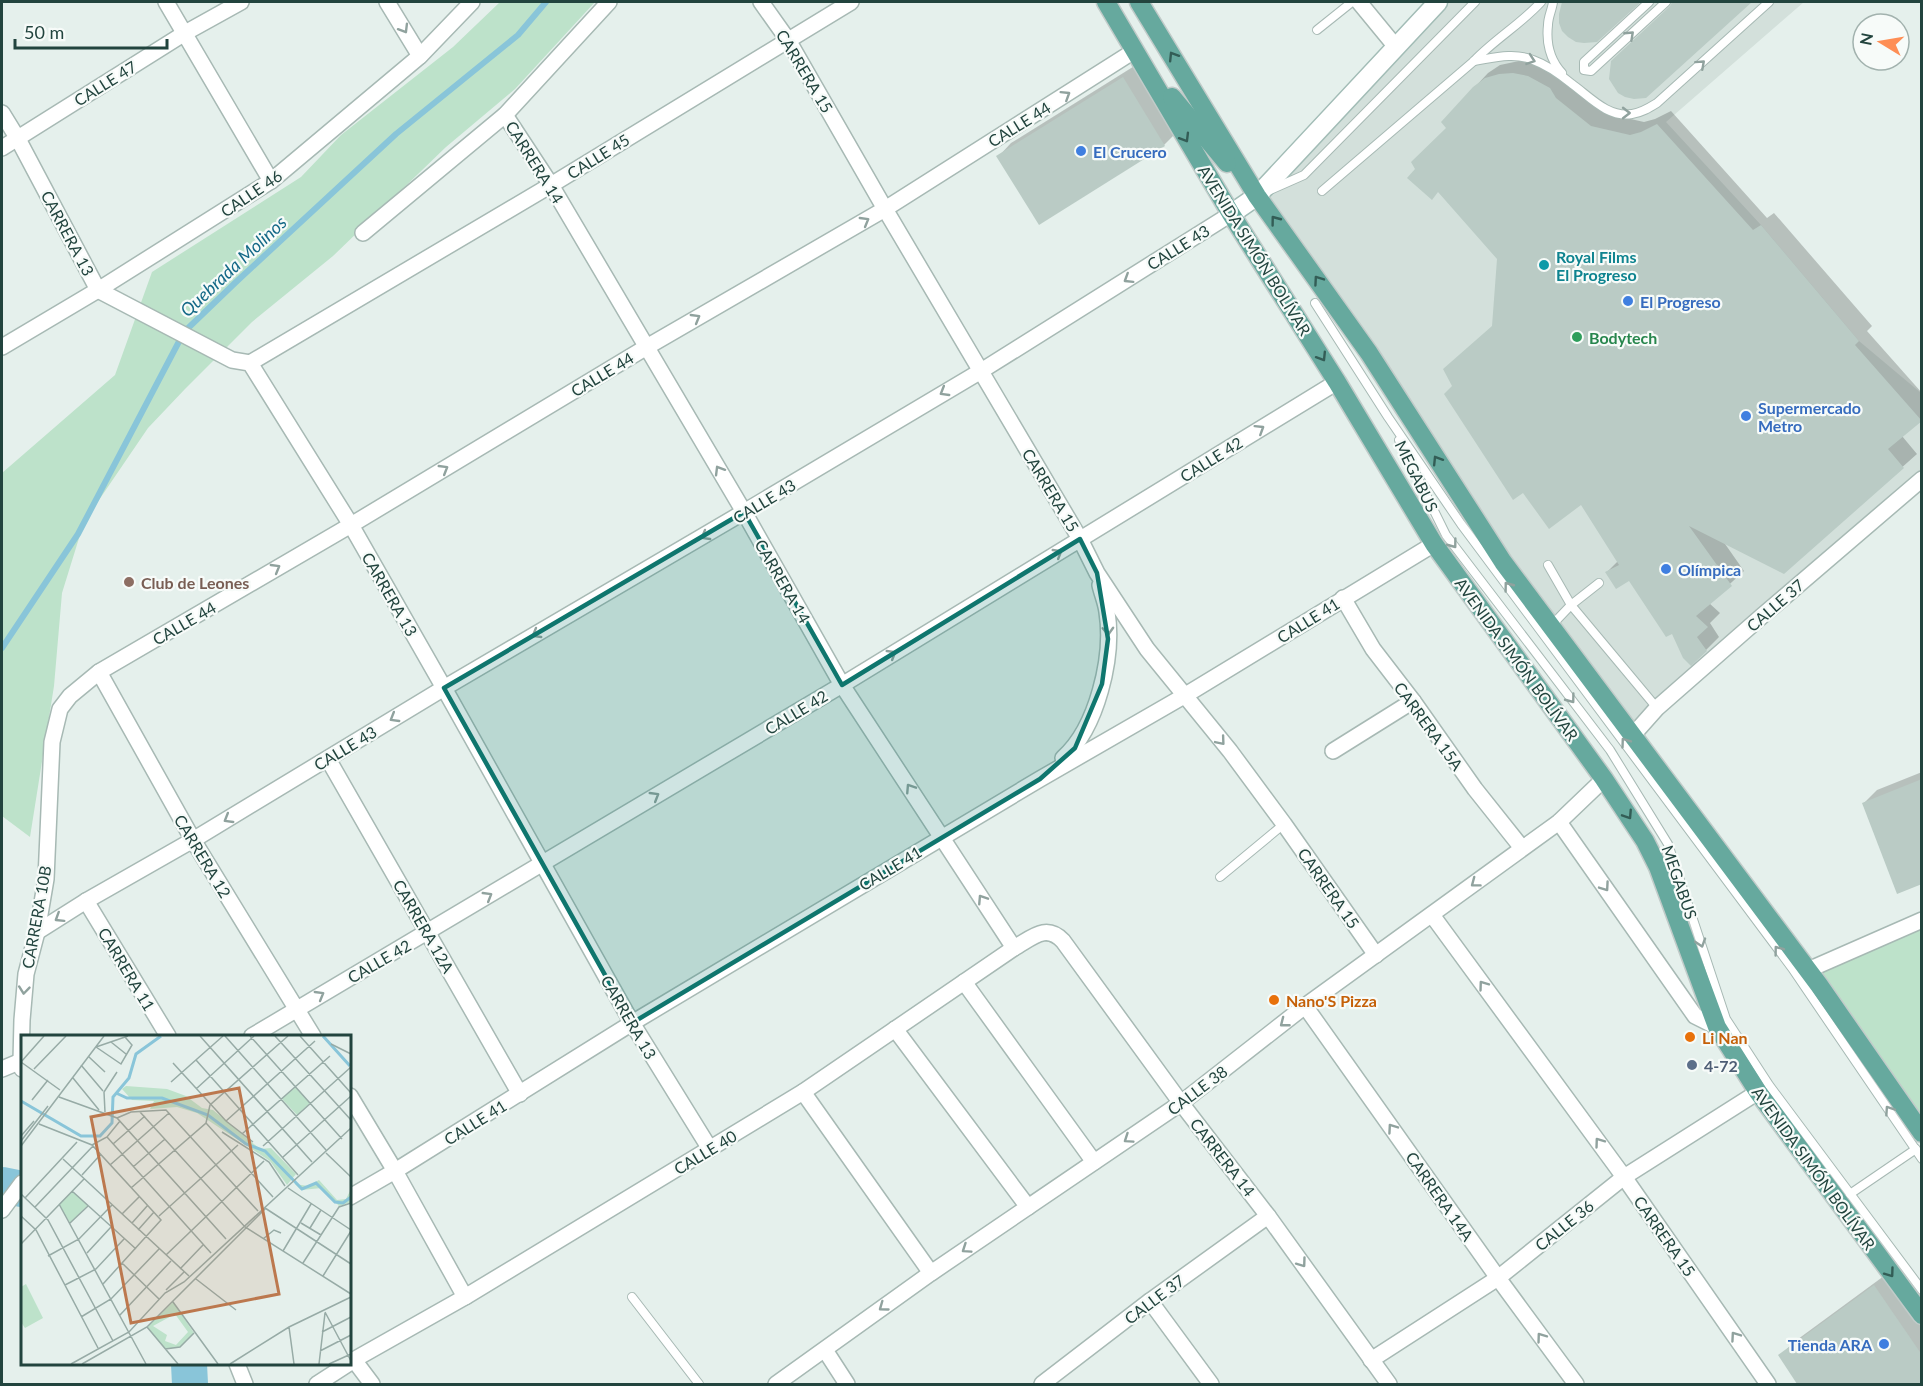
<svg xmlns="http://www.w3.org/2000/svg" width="1923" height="1386" font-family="Lato,sans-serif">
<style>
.built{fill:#d3e0db}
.green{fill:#bde2ca}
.shadow{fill:#0003}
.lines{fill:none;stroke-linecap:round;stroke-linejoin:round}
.stream{stroke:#89c5d9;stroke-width:6}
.river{stroke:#89c5d9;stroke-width:36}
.building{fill:#bacbc5}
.lane-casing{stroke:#a7b9b4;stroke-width:10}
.street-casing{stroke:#a7b9b4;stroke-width:18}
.secondary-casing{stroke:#a2bcb6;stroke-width:21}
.primary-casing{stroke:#c1cbc9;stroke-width:21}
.lane{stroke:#fff;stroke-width:8}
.street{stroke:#fff;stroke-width:15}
.secondary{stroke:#fff;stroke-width:18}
.primary{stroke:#66a99e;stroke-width:18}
.oneway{stroke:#90a29e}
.oneway2{stroke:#335d56}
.marked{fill:#0f766e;fill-opacity:0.2;stroke:#0f766e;stroke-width:4.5;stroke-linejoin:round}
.shop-dot{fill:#3f7fe0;stroke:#f7fbf9;stroke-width:2}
.culture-dot{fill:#0f9aa8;stroke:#f7fbf9;stroke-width:2}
.leisure-dot{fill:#2e9e5b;stroke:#f7fbf9;stroke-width:2}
.education-dot{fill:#8d6e63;stroke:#f7fbf9;stroke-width:2}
.food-dot{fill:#e8710a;stroke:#f7fbf9;stroke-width:2}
.service-dot{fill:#5c6f8a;stroke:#f7fbf9;stroke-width:2}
.labels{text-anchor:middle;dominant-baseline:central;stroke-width:4.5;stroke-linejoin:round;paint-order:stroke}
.street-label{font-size:16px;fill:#22443e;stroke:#f7fbf9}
.shop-label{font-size:16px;font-weight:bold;fill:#366cbe;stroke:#f7fbf9;text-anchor:start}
.culture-label{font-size:16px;font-weight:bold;fill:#0d838f;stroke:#f7fbf9;text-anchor:start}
.leisure-label{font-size:16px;font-weight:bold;fill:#27864d;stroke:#f7fbf9;text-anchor:start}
.education-label{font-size:16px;font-weight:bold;fill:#785e54;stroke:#f7fbf9;text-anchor:start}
.food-label{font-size:16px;font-weight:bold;fill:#c56008;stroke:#f7fbf9;text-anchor:start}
.service-label{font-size:16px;font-weight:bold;fill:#4e5e75;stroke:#f7fbf9;text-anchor:start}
.water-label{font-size:18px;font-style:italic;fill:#156987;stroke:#f7fbf9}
.inset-river{fill:none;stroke:#89c5d9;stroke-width:3}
.inset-road{fill:none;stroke:#97aba6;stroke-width:1.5}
.view{fill:#bc784e;fill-opacity:0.15;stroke:#bc784e;stroke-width:3}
.inset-edge{fill:none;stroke:#22443e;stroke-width:3}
</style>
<rect width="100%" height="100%" fill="#e5f0ec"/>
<!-- built -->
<path class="built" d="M1438,2H1804L1666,122L1761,225L1859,341L1921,393V479L1633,735L1257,196Z"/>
<!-- green -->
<g class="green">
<path d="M500,2H595L515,89L446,147L333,256L252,322L185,389L148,428L84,522L62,593L54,686L30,837L2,816V473L115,375L152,272L301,177L341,135L453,47Z"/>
<path d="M1921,920V1133L1808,970Z"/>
</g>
<!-- shadow -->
<g class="shadow">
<path d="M1565,2H1639L1597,40L1562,6Z"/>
<path d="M1673,2H1750L1646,96L1672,5Z"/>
<path d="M1519,61L1542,63L1604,113L1644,122L1655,119L1671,111L1767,218L1774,213L1872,326L1867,331L1922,393V419L1902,436L1917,454L1784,572L1723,541L1744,571L1709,603L1720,613L1710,623L1719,637L1706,650L1673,632L1629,579L1607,572L1618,561L1582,502L1454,386L1493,325L1499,259L1448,128L1474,88L1488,73L1500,65Z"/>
<path d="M1136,65L1178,131L1164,145L1039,223L998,157L1011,143Z"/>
<path d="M1922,772V883L1864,803L1877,790Z"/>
<path d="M1888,1273L1922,1323V1384H1799L1780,1356L1794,1342Z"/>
</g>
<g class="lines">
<!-- stream -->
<path class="stream" d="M2,648L78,534L184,332L236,282L396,134L518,35L546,2"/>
<!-- river -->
<g class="river">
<path d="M2,1185L22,1189"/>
<path d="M189,1364L190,1384"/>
</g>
</g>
<!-- building -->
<g class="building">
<path d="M1562,2H1641L1597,42L1584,43L1576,42L1568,37L1562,31L1559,23V14Z"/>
<path d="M1672,2H1752L1646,98L1634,99L1625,97L1618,93L1609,79L1611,61L1670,6Z"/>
<path d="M1513,73L1528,76L1550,88L1556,98L1591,126L1630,135L1641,132L1657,124L1753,230L1761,225L1859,341L1855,345L1922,421L1888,449L1904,468L1784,574L1689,526L1732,586L1696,616L1708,627L1697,637L1707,651L1691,666L1683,658L1672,634L1666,637L1629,581L1616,589L1605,572L1619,565L1581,505L1549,529L1523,493L1513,500L1444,394L1452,386L1443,369L1492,326L1497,259L1438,192L1432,200L1407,178L1415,169L1411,162L1446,128L1441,122L1473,87L1485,78L1499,74Z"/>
<path d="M1123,77L1165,146L1039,225L996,156Z"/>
<path d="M1922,779V884L1897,894L1862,803Z"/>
<path d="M1874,1285L1922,1355V1384H1797L1778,1355Z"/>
</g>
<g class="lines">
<!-- lane casing -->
<g class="lane-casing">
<g id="lane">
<path d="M1553,2C1552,10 1548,17 1548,25C1546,42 1550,60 1562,73"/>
<path d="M1649,2L1584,62V70L1591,71L1666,2"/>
<path d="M1317,30L1352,2"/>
<path d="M1474,61C1493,58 1514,52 1533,60C1547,65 1561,75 1572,84C1590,97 1608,118 1632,114C1641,113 1649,108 1657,103L1769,2"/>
<path d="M1270,190L1304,175L1475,2"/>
<path d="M1322,191L1474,61C1495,39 1521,24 1541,2"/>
<path d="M1315,303L1388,417L1461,524L1792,968L1922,1159"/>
<path d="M1399,440L1446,535L1610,750L1668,844L1726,1019L1769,1085L1922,1290"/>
<path d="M1548,565L1571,605L1657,708"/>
<path d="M1551,626L1571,605L1599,583"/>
<path d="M1220,877L1284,824"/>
<path d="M1850,1194L1916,1149"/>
<path d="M632,1297L699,1384"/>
</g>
</g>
<!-- street casing -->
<g class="street-casing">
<g id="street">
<path d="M166,2L271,181"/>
<path d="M387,2L420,56"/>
<path d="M761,2L788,40L885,209L1080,539L1097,573L1147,649L1230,751L1284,824L1376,955"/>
<path d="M1359,2L1396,47"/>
<path d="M2,113L18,139L98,290L232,360L250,363L351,525L444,688L632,1023L710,1149"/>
<path d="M505,115L551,185L744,512L842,685L1014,948"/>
<path d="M2,148L185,33L241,2"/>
<path d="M363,233L505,115L609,2"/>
<path d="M2,347L98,290L271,181L420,56L472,2"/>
<path d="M250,363L551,185L851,2"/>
<path d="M1343,598L1373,649L1413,701L1475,789L1522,848"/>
<path d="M99,672L193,840L313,1036"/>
<path d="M1633,735L1657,708L1762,616L1922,479"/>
<path d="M1333,751L1413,701"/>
<path d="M1063,758C1097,728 1114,657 1107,612C1106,603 1102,594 1100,585"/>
<path d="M328,759L520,1094"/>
<path d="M1559,822L1695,1016L1717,1027"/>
<path d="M86,901L168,1036"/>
<path d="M1432,915L1624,1177L1768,1384"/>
<path d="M37,932L86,901L193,840L444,688L744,512L981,371L1231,214"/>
<path d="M1808,970L1922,920"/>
<path d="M964,982L1094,1162"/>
<path d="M1305,1006L1498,1278L1576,1384"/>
<path d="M895,1029L1028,1207"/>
<path d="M252,1036L842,685L1337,382"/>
<path d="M2,1069L21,1061"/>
<path d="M22,1069L21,1061L22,1020L26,974L37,932L46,879L52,742L60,709L70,696L99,672L351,525L645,348L885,209L1134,51"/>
<path d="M803,1092L931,1273"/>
<path d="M350,1096L395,1171L465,1297"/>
<path d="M350,1197L395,1171L632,1023L1040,779L1184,696L1434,544"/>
<path d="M2,1210L22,1183"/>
<path d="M1150,1301L1211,1384"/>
<path d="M825,1350L847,1384"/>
<path d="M354,1360L372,1384"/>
<path d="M1371,1360L1498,1278L1624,1177L1758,1092"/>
<path d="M350,1362L465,1297L803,1092L1014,948C1032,938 1046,923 1063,941L1181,1103L1268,1216L1389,1384"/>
<path d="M237,1364L245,1384"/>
<path d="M317,1384L348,1364"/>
<path d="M776,1384L931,1273L1181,1103L1305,1006L1559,822L1604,779"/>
<path d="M1042,1384L1150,1301L1268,1216"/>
</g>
</g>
<!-- secondary casing -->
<g class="secondary-casing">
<path id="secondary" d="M1231,214L1257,196L1438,2"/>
</g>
<!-- primary casing -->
<g class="primary-casing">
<g id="primary">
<path d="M1106,2L1231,214L1337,382L1434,544L1604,779L1645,841L1658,867L1717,1027L1758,1092L1922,1315"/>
<path d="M1139,2L1257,196L1369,353L1503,562L1819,985L1922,1133"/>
<path d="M1172,97L1227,163"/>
</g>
</g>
<!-- lane -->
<use href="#lane" class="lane"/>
<!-- street -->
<use href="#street" class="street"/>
<!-- secondary -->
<use href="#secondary" class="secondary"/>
<!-- primary -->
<use href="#primary" class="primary"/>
</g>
<!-- one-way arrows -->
<defs><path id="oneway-chevron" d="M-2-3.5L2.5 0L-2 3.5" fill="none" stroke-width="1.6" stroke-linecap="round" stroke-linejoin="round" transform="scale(1.5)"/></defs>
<g class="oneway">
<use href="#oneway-chevron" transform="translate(404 29) rotate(59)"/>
<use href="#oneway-chevron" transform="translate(1630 35) rotate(-43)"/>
<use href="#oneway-chevron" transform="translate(1531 60) rotate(19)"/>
<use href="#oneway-chevron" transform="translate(1701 64) rotate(-42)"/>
<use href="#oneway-chevron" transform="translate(1066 95) rotate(-32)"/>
<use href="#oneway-chevron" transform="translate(1626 113)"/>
<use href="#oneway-chevron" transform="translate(865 221) rotate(-30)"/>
<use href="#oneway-chevron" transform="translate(1128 279) rotate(148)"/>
<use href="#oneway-chevron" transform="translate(696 318) rotate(-30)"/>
<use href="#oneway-chevron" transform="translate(944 392) rotate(149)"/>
<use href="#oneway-chevron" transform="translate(1260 429) rotate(-32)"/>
<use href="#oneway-chevron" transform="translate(444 469) rotate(-31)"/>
<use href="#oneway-chevron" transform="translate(719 470) rotate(-121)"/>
<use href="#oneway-chevron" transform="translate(705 536) rotate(150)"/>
<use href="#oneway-chevron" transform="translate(1453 544) rotate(53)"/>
<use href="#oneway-chevron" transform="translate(1058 553) rotate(-31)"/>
<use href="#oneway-chevron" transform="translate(276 568) rotate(-30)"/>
<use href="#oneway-chevron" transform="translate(1508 586) rotate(-127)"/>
<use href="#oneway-chevron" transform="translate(1108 631) rotate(88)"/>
<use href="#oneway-chevron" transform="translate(536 634) rotate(150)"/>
<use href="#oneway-chevron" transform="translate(892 654) rotate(-31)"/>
<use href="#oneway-chevron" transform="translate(1571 699) rotate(53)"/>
<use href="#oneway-chevron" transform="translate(394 718) rotate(149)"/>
<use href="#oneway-chevron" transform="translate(1221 741) rotate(50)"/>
<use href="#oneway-chevron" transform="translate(1625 742) rotate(-126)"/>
<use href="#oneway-chevron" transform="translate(910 788) rotate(-123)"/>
<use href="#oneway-chevron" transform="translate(655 796) rotate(-31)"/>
<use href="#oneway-chevron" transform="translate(228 819) rotate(149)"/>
<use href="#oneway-chevron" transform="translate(1475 883) rotate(143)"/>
<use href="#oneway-chevron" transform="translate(1605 887) rotate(55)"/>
<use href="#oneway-chevron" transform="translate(488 896) rotate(-31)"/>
<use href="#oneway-chevron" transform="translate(982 899) rotate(-123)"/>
<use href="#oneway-chevron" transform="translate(59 918) rotate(148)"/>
<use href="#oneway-chevron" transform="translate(1701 943) rotate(72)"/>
<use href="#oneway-chevron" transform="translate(1778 950) rotate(-127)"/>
<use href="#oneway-chevron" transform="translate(1483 985) rotate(-126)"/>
<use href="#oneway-chevron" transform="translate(24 990) rotate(96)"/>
<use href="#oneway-chevron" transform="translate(320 995) rotate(-30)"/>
<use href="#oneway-chevron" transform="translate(1284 1023) rotate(142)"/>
<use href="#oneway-chevron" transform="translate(1889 1110) rotate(-124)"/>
<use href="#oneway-chevron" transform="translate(1392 1128) rotate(-125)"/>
<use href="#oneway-chevron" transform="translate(1128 1139) rotate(146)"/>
<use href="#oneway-chevron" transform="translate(1599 1142) rotate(-126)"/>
<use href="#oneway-chevron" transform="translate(966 1249) rotate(146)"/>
<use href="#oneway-chevron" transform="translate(1302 1263) rotate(54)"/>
<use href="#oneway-chevron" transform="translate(883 1307) rotate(144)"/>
<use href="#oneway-chevron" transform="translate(1735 1336) rotate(-125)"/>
<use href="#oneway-chevron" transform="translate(1541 1337) rotate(-126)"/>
</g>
<g class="oneway2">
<use href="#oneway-chevron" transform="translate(1173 56) rotate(-122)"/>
<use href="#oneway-chevron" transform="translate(1185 138) rotate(59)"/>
<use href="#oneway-chevron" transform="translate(1275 220) rotate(-127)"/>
<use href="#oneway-chevron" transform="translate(1318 280) rotate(-125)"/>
<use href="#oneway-chevron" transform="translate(1322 357) rotate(58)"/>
<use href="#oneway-chevron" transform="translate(1437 460) rotate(-122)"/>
<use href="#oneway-chevron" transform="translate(1628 815) rotate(57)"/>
<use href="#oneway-chevron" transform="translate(1890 1273) rotate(54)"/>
</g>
<!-- marked area -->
<path class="marked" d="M744,512L842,685L1080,539L1097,573L1108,639L1102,684L1075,748L1040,779L632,1023L444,688Z"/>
<!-- markers -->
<g class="shop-dot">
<circle cx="1081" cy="151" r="6"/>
<circle cx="1628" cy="301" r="6"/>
<circle cx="1746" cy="416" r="6"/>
<circle cx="1666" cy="569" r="6"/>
<circle cx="1884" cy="1344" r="6"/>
</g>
<circle class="culture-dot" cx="1544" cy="265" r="6"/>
<circle class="leisure-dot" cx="1577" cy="337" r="6"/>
<circle class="education-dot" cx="129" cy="582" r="6"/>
<g class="food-dot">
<circle cx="1274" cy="1000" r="6"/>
<circle cx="1690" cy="1037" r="6"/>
</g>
<circle class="service-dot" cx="1692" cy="1065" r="6"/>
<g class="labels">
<!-- street labels -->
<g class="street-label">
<text transform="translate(805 71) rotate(59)">CARRERA 15</text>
<text transform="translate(105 83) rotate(-32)">CALLE 47</text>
<text transform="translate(1019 124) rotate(-32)">CALLE 44</text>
<text transform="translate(598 156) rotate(-32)">CALLE 45</text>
<text transform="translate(535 162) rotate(58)">CARRERA 14</text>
<text transform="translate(251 193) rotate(-34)">CALLE 46</text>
<text transform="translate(68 233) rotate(62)">CARRERA 13</text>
<text transform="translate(1178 247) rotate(-32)">CALLE 43</text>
<text transform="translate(1255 250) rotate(58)">AVENIDA SIMÓN BOLÍVAR</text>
<text transform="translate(602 374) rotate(-31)">CALLE 44</text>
<text transform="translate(1211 459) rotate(-32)">CALLE 42</text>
<text transform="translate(1417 476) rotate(64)">MEGABUS</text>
<text transform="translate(1051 490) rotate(59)">CARRERA 15</text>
<text transform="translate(764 501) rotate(-31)">CALLE 43</text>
<text transform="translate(783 581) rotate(60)">CARRERA 14</text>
<text transform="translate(390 594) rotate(60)">CARRERA 13</text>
<text transform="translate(1775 605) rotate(-41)">CALLE 37</text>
<text transform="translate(1308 620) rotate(-32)">CALLE 41</text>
<text transform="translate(184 623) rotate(-30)">CALLE 44</text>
<text transform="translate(1517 659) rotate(54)">AVENIDA SIMÓN BOLÍVAR</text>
<text transform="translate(796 712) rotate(-31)">CALLE 42</text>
<text transform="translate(1429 726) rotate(54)">CARRERA 15A</text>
<text transform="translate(345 748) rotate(-31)">CALLE 43</text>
<text transform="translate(203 856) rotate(59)">CARRERA 12</text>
<text transform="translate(890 868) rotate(-31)">CALLE 41</text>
<text transform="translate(1680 882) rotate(71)">MEGABUS</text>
<text transform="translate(1329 888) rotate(55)">CARRERA 15</text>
<text transform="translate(36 917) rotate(-80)">CARRERA 10B</text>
<text transform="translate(424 926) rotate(60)">CARRERA 12A</text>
<text transform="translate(379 961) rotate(-30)">CALLE 42</text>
<text transform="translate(127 969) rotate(59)">CARRERA 11</text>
<text transform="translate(629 1017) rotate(60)">CARRERA 13</text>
<text transform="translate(1197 1090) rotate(-37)">CALLE 38</text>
<text transform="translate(475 1122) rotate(-32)">CALLE 41</text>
<text transform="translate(705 1152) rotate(-31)">CALLE 40</text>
<text transform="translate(1223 1157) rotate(52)">CARRERA 14</text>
<text transform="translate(1814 1168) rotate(54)">AVENIDA SIMÓN BOLÍVAR</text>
<text transform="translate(1440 1196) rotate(55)">CARRERA 14A</text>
<text transform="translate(1564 1225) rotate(-39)">CALLE 36</text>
<text transform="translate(1665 1236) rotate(55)">CARRERA 15</text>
<text transform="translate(1154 1299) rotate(-37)">CALLE 37</text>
</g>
<!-- shop labels -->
<g class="shop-label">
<text x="1093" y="151">El Crucero</text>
<text x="1640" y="301">El Progreso</text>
<text x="1758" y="407">Supermercado<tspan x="1758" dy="18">Metro</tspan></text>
<text x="1678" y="569">Olímpica</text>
<text x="1872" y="1344" text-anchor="end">Tienda ARA</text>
</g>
<!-- culture labels -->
<g class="culture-label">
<text x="1556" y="256">Royal Films<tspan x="1556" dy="18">El Progreso</tspan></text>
</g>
<!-- leisure labels -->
<g class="leisure-label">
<text x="1589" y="337">Bodytech</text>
</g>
<!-- education labels -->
<g class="education-label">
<text x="141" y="582">Club de Leones</text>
</g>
<!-- food labels -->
<g class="food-label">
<text x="1286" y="1000">Nano'S Pizza</text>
<text x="1702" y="1037">Li Nan</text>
</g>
<!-- service labels -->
<g class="service-label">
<text x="1704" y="1065">4-72</text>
</g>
<!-- water labels -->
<g class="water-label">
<text transform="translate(233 266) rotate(-43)">Quebrada Molinos</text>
</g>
</g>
<!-- overview -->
<g transform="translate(21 1035)">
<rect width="330" height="330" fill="#e5f0ec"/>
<path d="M105,51L146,54L165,61L181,73L192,75L239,114L250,113L275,139L266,150L249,126L176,78L156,72L129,74L133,66L111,65L101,54ZM275,52L289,68L276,80L261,64ZM298,145L316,165L325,164L330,154V167L318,171L301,153L280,155L274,149L287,151ZM51,156L67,170L49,188L38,169ZM5,249L22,283L4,293L0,287V252ZM152,267L173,298L159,312L144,314L126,292ZM154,279L167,297L155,310L144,306L146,300L132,291Z" fill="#bde2ca" fill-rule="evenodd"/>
<path class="inset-river" d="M302,1L329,31M95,58L106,63H141L187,80L225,109L244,116L281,154L295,148L314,167L322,168L330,162M0,66L60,101H79L91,88L92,62L108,43L115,19L140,1"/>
<path class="inset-road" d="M179,1L291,127M204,1L305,115M229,1L321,104M254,1L330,85M279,1L330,58M90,7L105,19M310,9L330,19M75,12L100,29L111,10L104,2M75,12L107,1M68,22L84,37M175,25L277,140M0,27L39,55M0,27L23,1M152,28L205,86L232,107M60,30L82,56M13,34L45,1M52,43L78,75M150,47L202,1M175,54L233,1M38,62L96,83L205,204M11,65L27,45M84,77L83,57L96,37M119,77L224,192L330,259M96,83L110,77L145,75L237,176M205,86L294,6M185,88L252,162M18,89L71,110L140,185L82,249M201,97L248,127L264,151M221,99L309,21M0,101L13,86M86,102L190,218M0,106L27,71M92,109L124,81M71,110L86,102L99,86M0,111L83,1M242,111L330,32M305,118L330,142M262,122L330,61M42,124L168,241M89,130L148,78M112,132L144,104M61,140L80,119M110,153L185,88L189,70L267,1M267,153L330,195M51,156L115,214M0,159L27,185L92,306M4,163L56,107M38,169L125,329M14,172L72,111M244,173L330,229M101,179L118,162M0,181L15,195L77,313M138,181L217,110M49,188L67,171M111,188L127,170M280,188L300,200M289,193L300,175M117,195L133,177M242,204L253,195L260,198M0,209L63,144M262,216L290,169M66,218L90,192M145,220L243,126M27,221L58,204L91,170M101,228L138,264M282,228L318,172L330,168M159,234L182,210M302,241L330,196M175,244L215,275M44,250L75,234L103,204M145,255L163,237M152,267L197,329M304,277L330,326M99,280L150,226M60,282L90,264L138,214M126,292L157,329M268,292L273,329M301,297L330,282M144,314L159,312L173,298M299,316L330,300M50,329L108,297L144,258L163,247L330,93M61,329L126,292L245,173M209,329L268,292L330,262M298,329L304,278M308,329L330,319"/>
<path class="view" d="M218,53L258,259L110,288L70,82Z"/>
<rect width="330" height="330" class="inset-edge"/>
</g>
<!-- border -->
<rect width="1923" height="1386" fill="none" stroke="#22443e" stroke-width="6"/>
<!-- north arrow -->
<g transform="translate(1881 42) rotate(281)"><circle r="28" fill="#f7fbf9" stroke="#a2b2ae" stroke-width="1.5"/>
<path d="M0-4.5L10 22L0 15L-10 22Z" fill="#fe8e55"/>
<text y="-9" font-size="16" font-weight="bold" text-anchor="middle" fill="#22443e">N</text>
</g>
<!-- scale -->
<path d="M15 39v9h152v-9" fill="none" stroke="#22443e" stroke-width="3"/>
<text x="24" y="39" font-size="18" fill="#22443e" stroke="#f7fbf9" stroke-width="4.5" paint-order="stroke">50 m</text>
</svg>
